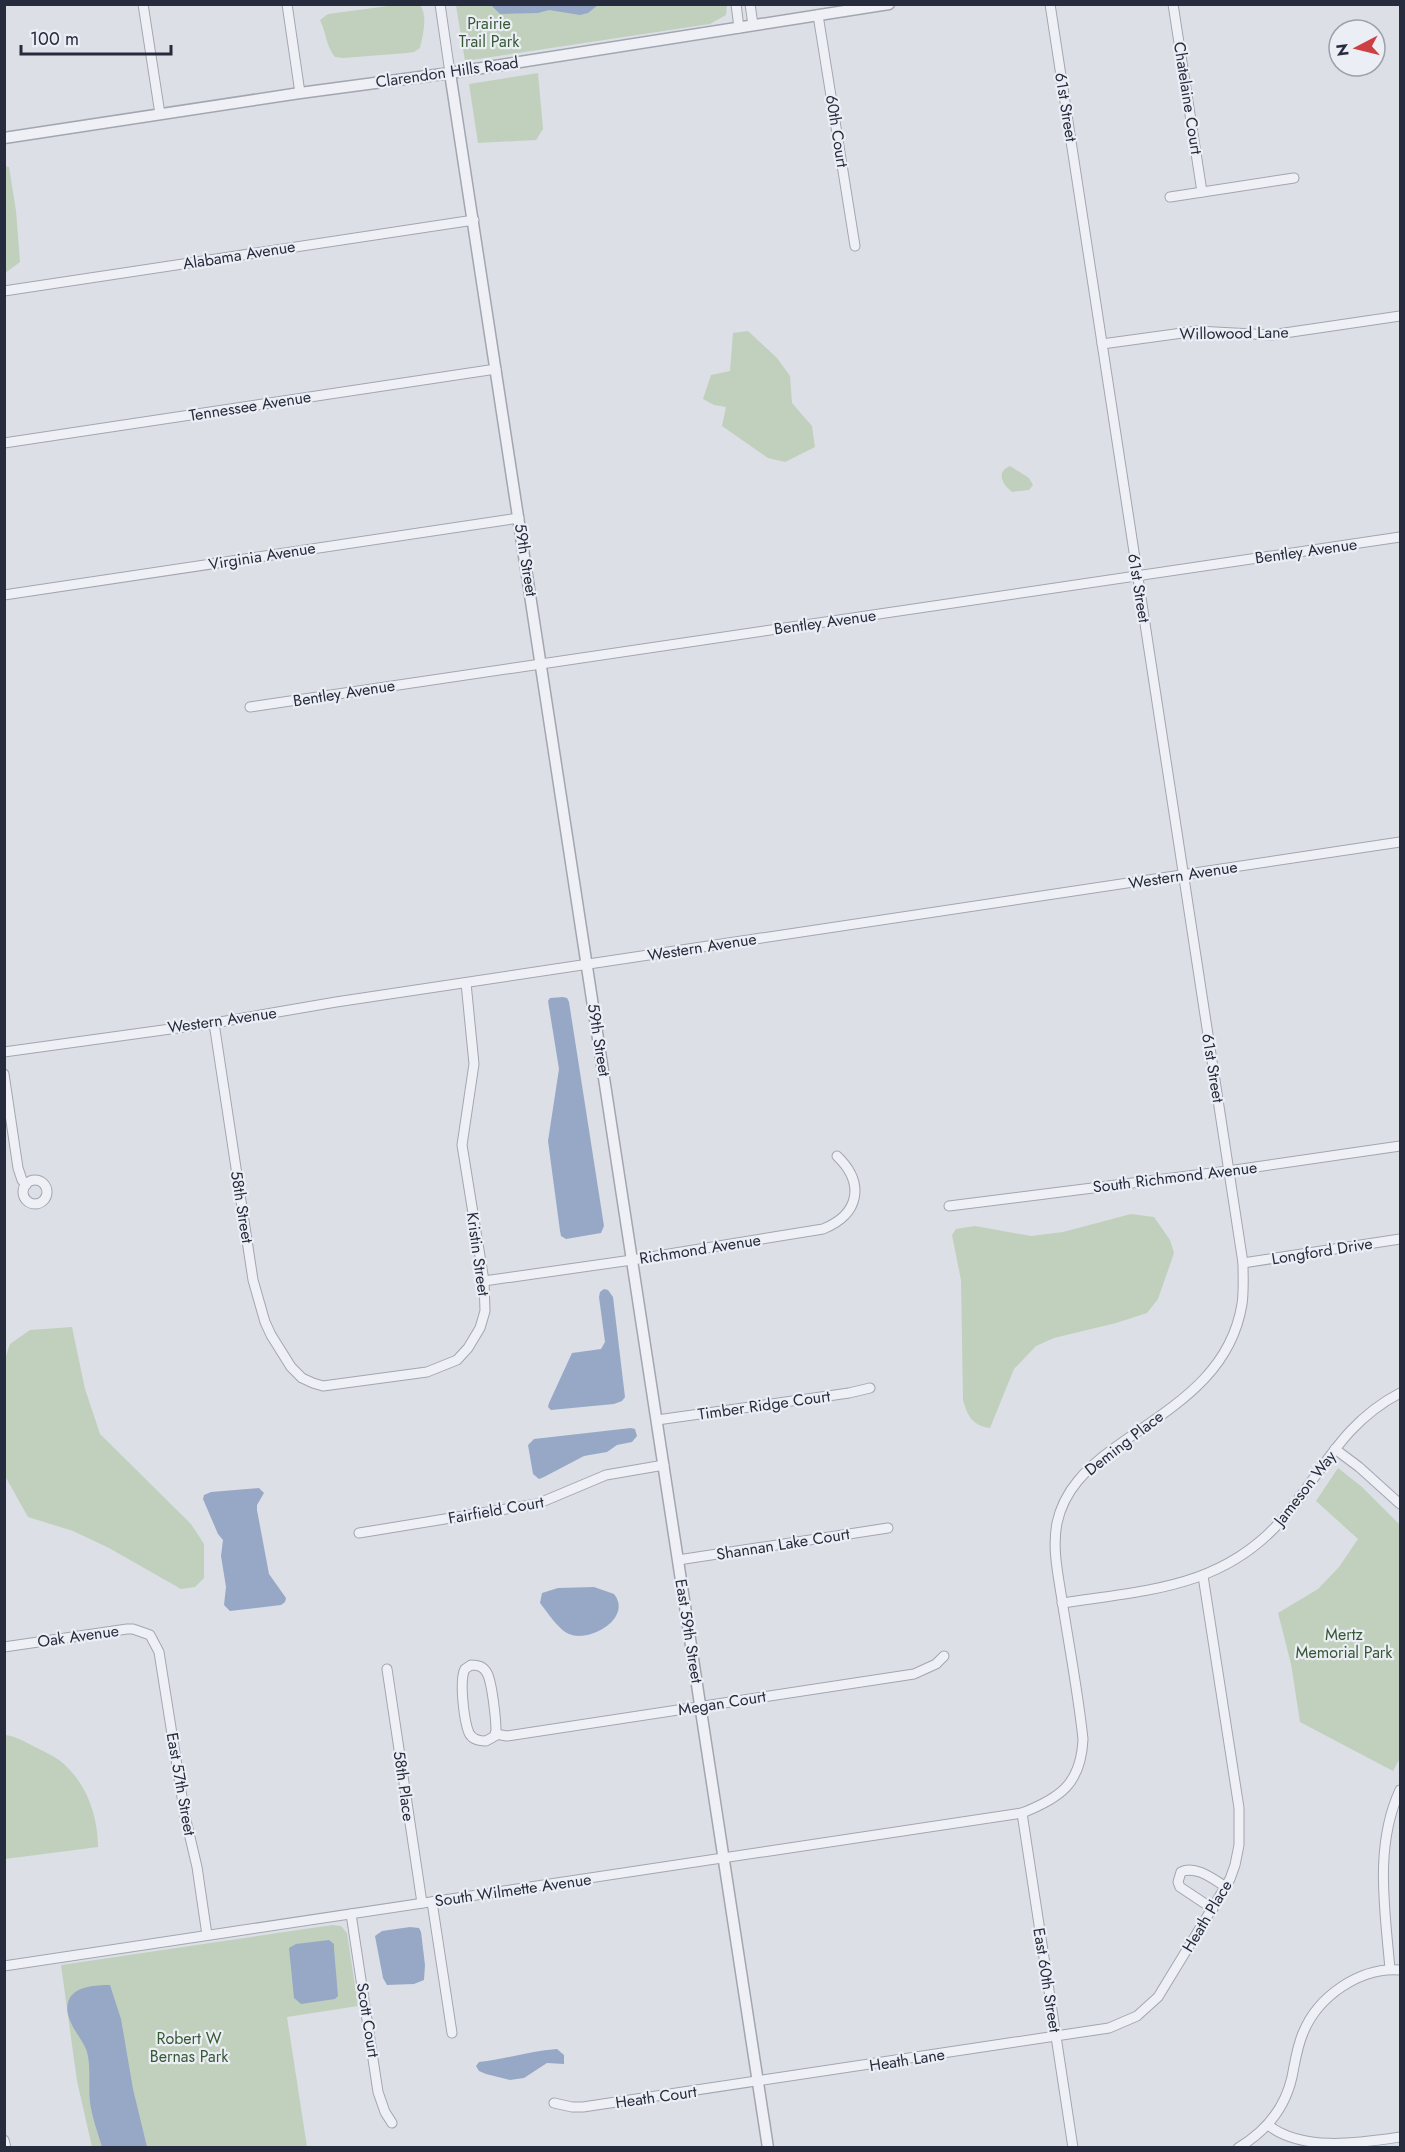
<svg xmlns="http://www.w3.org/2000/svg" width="1405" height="2152" font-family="Jost,sans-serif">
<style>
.green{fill:#c0d0bd}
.water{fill:#97a8c7}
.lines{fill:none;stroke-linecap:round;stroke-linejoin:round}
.minor-casing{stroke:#a2a6b0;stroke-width:11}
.tertiary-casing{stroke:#a2a6b0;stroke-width:13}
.minor{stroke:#eff0f5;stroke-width:9}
.tertiary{stroke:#eff0f5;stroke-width:10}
.labels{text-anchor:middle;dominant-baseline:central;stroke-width:4.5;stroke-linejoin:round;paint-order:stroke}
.park-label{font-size:16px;fill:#365833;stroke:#ebeef4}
.street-label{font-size:16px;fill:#262c3d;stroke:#ebeef4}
</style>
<rect width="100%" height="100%" fill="#dcdfe6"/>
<!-- green -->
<g class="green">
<path d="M727,4L726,15L710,24L465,61L456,5Z"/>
<path d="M396,5H420C428,16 423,35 420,48L414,52L407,53L343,58L335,57C326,46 326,32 320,20L328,14Z"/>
<path d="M538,73L543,129L536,140L478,143L469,84Z"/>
<path d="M5,166L9,167L16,211L20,262L5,273Z"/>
<path d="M748,331L777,358L790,376L792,403L812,426L815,447L785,462L768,458L722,426L726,407L714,405L703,399L711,375L730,371L733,333Z"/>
<path d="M1010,466L1029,478L1033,485L1029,490L1012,492C1003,485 995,472 1010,466Z"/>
<path d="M1131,1214L1154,1217L1170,1240L1174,1253L1158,1299L1147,1313L1116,1323L1054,1338L1036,1346L1014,1369L990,1428C972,1425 968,1417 963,1400L961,1280L952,1235L956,1229L975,1226L1031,1236L1063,1232Z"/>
<path d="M72,1327L85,1389L100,1434L191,1524L204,1544V1578L195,1587L181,1589L109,1548L73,1531L28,1517L5,1476L4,1362L10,1344L30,1330Z"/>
<path d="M1338,1468L1362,1487L1400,1525V1758L1393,1771L1300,1722L1291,1664L1278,1613L1318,1589L1339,1567L1358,1539L1316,1501Z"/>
<path d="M4,1735C16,1736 25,1742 35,1747C43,1751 52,1755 59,1760C86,1781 98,1815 98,1847L5,1859Z"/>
<path d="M332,1925L341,1926L347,1933L358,2006L287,2017L307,2147H92L77,2081L61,1965Z"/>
</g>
<!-- water -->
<g class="water">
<path d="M491,5H598L588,13L580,15L549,10L538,13L500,14Z"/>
<path d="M563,997L567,998L569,1002L604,1226L601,1233L566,1239L561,1236L560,1231L548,1141L559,1069L548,1001L550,998Z"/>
<path d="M604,1289L608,1290L613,1297L625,1397L622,1401L614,1404L551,1410L548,1407L549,1403L572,1353L601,1349L605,1342L599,1297L600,1292Z"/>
<path d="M631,1428L635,1429L637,1436L632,1442L617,1445L607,1452L584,1456L544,1477L539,1479L533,1474L528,1445L534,1439Z"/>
<path d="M259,1488L264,1493L257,1505V1510L269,1574L286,1598L285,1602L281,1605L230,1611L224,1605L226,1587L221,1556L223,1540L218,1534L203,1499L204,1495L211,1492Z"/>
<path d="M594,1587L614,1594C633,1618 590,1643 569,1634C559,1630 547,1612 540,1603L542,1593L558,1588Z"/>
<path d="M410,1927L419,1928L421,1932L425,1965L424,1980L414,1984L387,1985L383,1978L375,1936L382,1931Z"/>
<path d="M329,1940L334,1944V1949L338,1996L335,1999L301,2004L294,1998L289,1948L296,1944Z"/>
<path d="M105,1985H110L121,2019L133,2089L147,2147H102C98,2133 92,2118 90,2102C88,2087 92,2060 85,2047C79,2034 59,2014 71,1996C79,1986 93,1986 105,1985Z"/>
<path d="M557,2049L564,2055V2064L547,2063L524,2078L510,2080L486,2074L479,2071L476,2066L479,2062C506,2059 531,2051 557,2049Z"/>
</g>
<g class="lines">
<!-- minor casing -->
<g class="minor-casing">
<g id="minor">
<path d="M143,4L160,114"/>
<path d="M287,4L300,93"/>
<path d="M440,4L450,73"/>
<path d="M736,4L739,28"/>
<path d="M750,4L753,25"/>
<path d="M1173,4L1202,192"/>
<path d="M818,15L855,246"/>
<path d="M1170,197L1294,178"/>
<path d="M4,291L474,220"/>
<path d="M1102,344L1197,331L1271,335L1400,316"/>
<path d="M4,443L496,369"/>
<path d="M4,595L519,518"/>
<path d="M250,707L1400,537"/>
<path d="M214,1023L253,1280L265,1322L271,1335L291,1367L302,1378L313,1383L323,1386L427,1372L457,1360L468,1348L480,1328L485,1311L484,1281L462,1145L474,1064L466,983"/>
<path d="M4,1052L214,1023L336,1002L1400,842"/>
<path d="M4,1074L18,1168L22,1180L26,1185"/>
<circle cx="35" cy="1192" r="12"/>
<path d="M949,1206L1228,1171L1400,1146"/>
<path d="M1243,1263L1400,1239"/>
<path d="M484,1281L632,1260L823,1229C860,1214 865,1183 837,1156"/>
<path d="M657,1420L849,1393L870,1388"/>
<path d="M1335,1449L1359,1467L1400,1504"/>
<path d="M359,1533L537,1504L606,1475L664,1465"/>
<path d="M678,1560L888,1528"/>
<path d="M1062,1603C1148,1590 1226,1588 1286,1515C1325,1468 1343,1423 1400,1393"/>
<path d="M4,1647L127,1629H133L150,1635L159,1652L185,1816L197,1867L207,1935"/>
<path d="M471,1665C478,1665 483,1666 487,1673C492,1682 496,1719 496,1731L495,1736L486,1741C479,1741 472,1739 469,1733C464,1721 459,1680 465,1669Z"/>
<path d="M387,1669L422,1903"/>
<path d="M495,1734L507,1736L914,1674L936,1664L944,1656"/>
<path d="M1022,1813L1073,2148"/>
<path d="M432,1902L452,2033"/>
<path d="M1213,1909L1180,1887L1178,1882L1181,1872C1196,1865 1213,1879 1226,1887"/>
<path d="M351,1914L378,2092L385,2112L392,2123"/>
<path d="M4,1966L1022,1813C1060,1798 1081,1784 1083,1739C1078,1692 1069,1646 1062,1600C1058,1574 1052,1548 1057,1523C1064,1490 1087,1468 1113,1449C1168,1409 1230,1378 1242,1304C1244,1291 1243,1277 1243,1263L1050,4"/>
<path d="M1390,1969C1385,1910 1374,1846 1400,1790"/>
<path d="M554,2103L572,2107H583L1109,2028L1137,2016L1158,1997L1230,1879L1235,1865L1239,1845V1808L1203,1576"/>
<path d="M1268,2125C1303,2152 1359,2143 1400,2137"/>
<path d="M4,2140L6,2148"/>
<path d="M1238,2148C1265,2132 1285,2108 1292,2077C1295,2062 1297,2047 1303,2033C1318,1996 1360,1967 1400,1970"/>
</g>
</g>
<!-- tertiary casing -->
<g class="tertiary-casing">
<g id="tertiary">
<path d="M450,73L768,2148"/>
<path d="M4,138L300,93L450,73L889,4"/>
</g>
</g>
<!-- minor -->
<use href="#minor" class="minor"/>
<!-- tertiary -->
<use href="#tertiary" class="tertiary"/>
</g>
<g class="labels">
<!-- park labels -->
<g class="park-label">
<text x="489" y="23">Prairie<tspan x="489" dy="18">Trail Park</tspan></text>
<text x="1344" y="1634">Mertz<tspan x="1344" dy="18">Memorial Park</tspan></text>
<text x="189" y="2038">Robert W<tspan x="189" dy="18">Bernas Park</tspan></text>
</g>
<!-- street labels -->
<g class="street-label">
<text transform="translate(447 72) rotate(-8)">Clarendon Hills Road</text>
<text transform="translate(1188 98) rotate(81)">Chatelaine Court</text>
<text transform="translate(1066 107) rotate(81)">61st Street</text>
<text transform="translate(837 131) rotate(81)">60th Court</text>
<text transform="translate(239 255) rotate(-9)">Alabama Avenue</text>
<text transform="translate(1234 333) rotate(-1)">Willowood Lane</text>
<text transform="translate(250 406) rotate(-9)">Tennessee Avenue</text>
<text transform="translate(1306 551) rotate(-8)">Bentley Avenue</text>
<text transform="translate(262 556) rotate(-9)">Virginia Avenue</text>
<text transform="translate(526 560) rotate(81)">59th Street</text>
<text transform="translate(1139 588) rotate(81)">61st Street</text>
<text transform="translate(825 622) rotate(-8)">Bentley Avenue</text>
<text transform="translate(344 693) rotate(-9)">Bentley Avenue</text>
<text transform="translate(1183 875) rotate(-9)">Western Avenue</text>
<text transform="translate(702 947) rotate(-9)">Western Avenue</text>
<text transform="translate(222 1020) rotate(-8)">Western Avenue</text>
<text transform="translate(599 1040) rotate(81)">59th Street</text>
<text transform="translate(1213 1068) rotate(81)">61st Street</text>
<text transform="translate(1175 1177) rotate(-7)">South Richmond Avenue</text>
<text transform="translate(242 1207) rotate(81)">58th Street</text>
<text transform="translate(700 1249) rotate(-9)">Richmond Avenue</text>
<text transform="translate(1322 1251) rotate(-9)">Longford Drive</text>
<text transform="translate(478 1254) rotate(82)">Kristin Street</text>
<text transform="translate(764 1405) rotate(-8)">Timber Ridge Court</text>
<text transform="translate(1124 1443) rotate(-38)">Deming Place</text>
<text transform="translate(1305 1488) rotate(-52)">Jameson Way</text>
<text transform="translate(496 1510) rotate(-10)">Fairfield Court</text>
<text transform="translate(783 1544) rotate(-9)">Shannan Lake Court</text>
<text transform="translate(689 1631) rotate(81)">East 59th Street</text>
<text transform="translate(78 1636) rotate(-8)">Oak Avenue</text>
<text transform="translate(722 1703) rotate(-9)">Megan Court</text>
<text transform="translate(181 1784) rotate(80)">East 57th Street</text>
<text transform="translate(404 1786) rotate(82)">58th Place</text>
<text transform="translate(513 1890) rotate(-8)">South Wilmette Avenue</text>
<text transform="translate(1207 1916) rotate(-59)">Heath Place</text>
<text transform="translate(1047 1980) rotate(81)">East 60th Street</text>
<text transform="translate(368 2020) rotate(81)">Scott Court</text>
<text transform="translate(907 2060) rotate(-9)">Heath Lane</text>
<text transform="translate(656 2097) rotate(-8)">Heath Court</text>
</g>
</g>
<!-- border -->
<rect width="1405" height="2152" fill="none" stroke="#262c3d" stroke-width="12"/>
<!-- north arrow -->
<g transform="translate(1357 48) rotate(263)"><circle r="28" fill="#ebeef4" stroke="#9ca0ab" stroke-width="1.5"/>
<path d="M0-4.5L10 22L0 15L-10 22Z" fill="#ce3f43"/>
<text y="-9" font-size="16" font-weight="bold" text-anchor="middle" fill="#262c3d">N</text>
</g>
<!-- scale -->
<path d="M21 45v9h150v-9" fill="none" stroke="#262c3d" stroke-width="3"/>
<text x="30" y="45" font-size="18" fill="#262c3d" stroke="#ebeef4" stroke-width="4.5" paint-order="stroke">100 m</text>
</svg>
